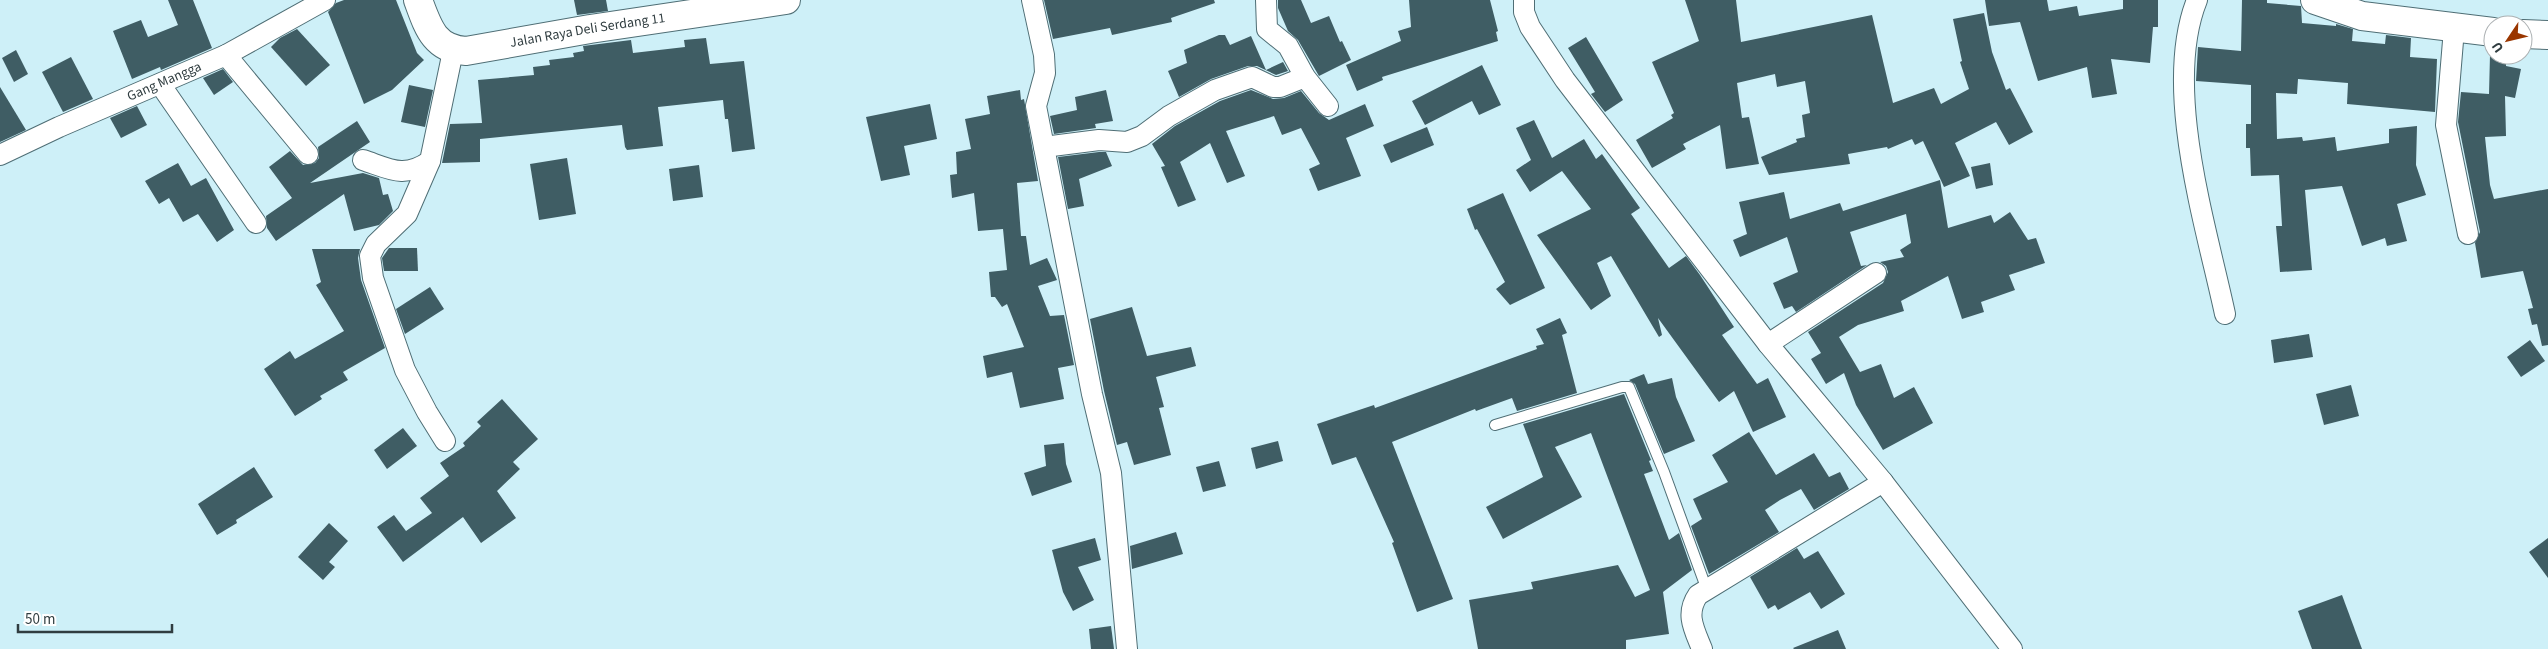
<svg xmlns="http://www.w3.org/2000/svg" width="2548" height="649" font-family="'Source Sans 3',sans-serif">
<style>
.building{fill:#3f5d64}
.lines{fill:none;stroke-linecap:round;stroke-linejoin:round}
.lane-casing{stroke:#4f6e75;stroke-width:12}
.street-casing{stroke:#4f6e75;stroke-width:22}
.secondary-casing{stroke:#4f6e75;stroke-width:30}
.lane{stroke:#fff;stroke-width:10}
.street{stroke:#fff;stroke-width:20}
.secondary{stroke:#fff;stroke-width:28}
.labels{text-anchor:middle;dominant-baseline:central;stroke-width:5;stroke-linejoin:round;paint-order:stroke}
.street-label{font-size:14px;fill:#303d40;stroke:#fff}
</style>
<rect width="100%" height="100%" fill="#cef0f8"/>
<!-- building -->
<g class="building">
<path d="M168,0H193L212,48L161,70L160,67L132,79L113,31L141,20L148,37L178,25Z"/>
<path d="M344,0H396L417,53L424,60L392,90L364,104L328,12L336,3Z"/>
<path d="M574,0H606L608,11L577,15Z"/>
<path d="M1044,0H1214L1215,3L1171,18L1172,22L1112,35L1110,28L1053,39Z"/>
<path d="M1278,0H1301L1311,23L1329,16L1340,42L1342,41L1351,60L1319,76L1298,40L1288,31L1278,8Z"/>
<path d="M1409,0H1490L1498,31L1496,32L1498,41L1382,77L1383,80L1357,91L1346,65L1401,41L1398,31L1411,27Z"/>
<path d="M1685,0H1736L1741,42L1872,15L1893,103L1934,88L1941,104L1969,89L1960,62L1962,61L1953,19L1984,13L1992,52L2006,90L2010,88L2033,132L2009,145L1996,122L1955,143L1970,176L1944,187L1923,141L1915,145L1912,139L1888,149L1887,147L1848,154L1850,164L1769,175L1761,157L1797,142L1796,139L1805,137L1802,115L1810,113L1805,81L1777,87L1775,74L1737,83L1742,118L1749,117L1759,164L1726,169L1720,125L1683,144L1686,149L1652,168L1636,140L1673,118L1671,115L1674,113L1652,62L1699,41Z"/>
<path d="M1985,0H2047L2049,11L2077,6L2079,16L2123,9V0H2158V27H2153L2150,63L2111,59L2117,94L2092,98L2087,67L2038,81L2020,22L1989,26Z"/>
<path d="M2242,0H2267V3L2301,6L2302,23L2336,26V24L2353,29L2352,41L2385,44L2386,35L2411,38L2410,57L2437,59L2435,112L2347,104L2348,83L2298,79L2297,94L2276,93L2277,139L2302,137L2303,141L2335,137L2337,151L2389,143V129L2417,126L2416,165L2426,195L2397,204L2407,241L2387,246L2385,238L2362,246L2342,186L2305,190L2312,270L2280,272L2276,226H2282L2279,175L2251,176L2250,148H2246V124H2251V85L2196,81L2198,47L2241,51Z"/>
<path d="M297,29L330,65L306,86L271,47L280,38Z"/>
<path d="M1219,35H1225L1230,45L1251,36L1266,70L1283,62L1288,71L1276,75L1257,66H1248L1211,79L1179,97L1168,71L1187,63L1184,50Z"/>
<path d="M1586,37L1623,100L1605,112L1591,94L1595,92L1568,48Z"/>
<path d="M706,38L710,64L744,61L755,149L732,152L728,119H725L723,100L658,107L663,146L627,150L625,147L622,125L480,139V162L442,163L450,124L482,123L478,80L534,75L533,67L550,65L549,60L574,57L573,53L584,51L583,46L631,40L633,53L685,47L684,40Z"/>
<path d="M16,50L28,74L14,82L2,58Z"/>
<path d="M2490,55H2506V66L2521,69L2515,98L2505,96L2506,136L2485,137L2490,185L2494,199L2548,189V345L2542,346L2537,324L2532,325L2528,309L2533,308L2523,271L2481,278L2475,243L2480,232L2458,122L2461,92L2489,94Z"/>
<path d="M71,57L93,99L63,112L42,72Z"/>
<path d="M1482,65L1501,105L1479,115L1472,101L1425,125L1412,101Z"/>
<path d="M223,69L233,82L214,95L203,78Z"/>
<path d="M409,85L433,90L425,127L401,122Z"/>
<path d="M0,87L26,130L0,142Z"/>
<path d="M1020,90L1021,100L1024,99L1038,181L1017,183L1021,236H1026L1030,265L1047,258L1057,280L1038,286L1050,316L1064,315L1074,365L1058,368L1064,399L1020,408L1012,372L987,378L983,356L1024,347L1007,304L1002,307L995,297H991L989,272L1007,270L1003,229L978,231L974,193L952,198L950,175L957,174L956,152L971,149L965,119L990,114L987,96Z"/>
<path d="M1106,90L1113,121L1095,124L1096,128L1054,134L1050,116L1077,110L1075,97Z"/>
<path d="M1251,90L1273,99L1284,98L1301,91L1319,113L1329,120L1365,104L1374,126L1346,138L1361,176L1318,191L1309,169L1320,164L1301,128L1282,135L1274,116L1226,131L1245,176L1227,183L1210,143L1180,162L1196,200L1178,207L1161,167L1165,166L1152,144L1175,126L1220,101Z"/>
<path d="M930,104L937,139L904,146L910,175L881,181L866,117Z"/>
<path d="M137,106L147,125L121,138L110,118Z"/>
<path d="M1534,120L1552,158L1584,139L1596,159L1602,154L1640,208L1631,214L1669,268L1686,256L1700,275L1734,327L1722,335L1757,384L1768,378L1786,417L1753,432L1734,391L1719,402L1658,318L1662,335L1659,337L1611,256L1597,263L1611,296L1591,310L1537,235L1591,209L1562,171L1530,192L1516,170L1531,160L1516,128Z"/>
<path d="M357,121L370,142L310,183L363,173L379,178L383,195L388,194L393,211L379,225L354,231L344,194L276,241L267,228L266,216L292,198L269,167L290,151L303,165L315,163L319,158L318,147Z"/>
<path d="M1427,127L1434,145L1391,163L1383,145Z"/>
<path d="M1099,152H1106L1112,166L1079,179L1084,206L1068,209L1058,157Z"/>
<path d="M567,158L576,214L539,220L530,164Z"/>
<path d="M178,163L191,186L206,178L234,230L217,242L198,214L183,222L169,198L159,204L145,181Z"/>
<path d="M1990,163L1993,185L1976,189L1971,167Z"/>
<path d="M699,165L703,197L673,201L669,169Z"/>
<path d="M1940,180L1948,228L1991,215L1994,223L2010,212L2028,240L2036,238L2045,263L2009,275L2015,290L1981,302L1984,312L1962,319L1948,276L1901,301L1904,311L1858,325L1839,337L1860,372L1881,364L1894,398L1914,387L1933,423L1883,450L1856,405L1844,373L1826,384L1811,359L1821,353L1808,332L1883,283L1888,272L1886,266L1880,262L1904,257L1900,250L1911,243L1906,214L1850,232L1861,266L1867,265L1796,312L1792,306L1784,309L1773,283L1798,272L1787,237L1740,257L1733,240L1747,234L1739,202L1784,192L1790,219L1840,203L1843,211Z"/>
<path d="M1503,193L1545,288L1510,305L1496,289L1505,282L1477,229L1475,230L1467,209Z"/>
<path d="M389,248H417L418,271H384L382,258Z"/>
<path d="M312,249H360L358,258L361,280L385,348L343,372L348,380L320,396L322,399L295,416L264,369L290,351L295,359L344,331L316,285L321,282Z"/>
<path d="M430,287L444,309L405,334L396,309Z"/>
<path d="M1132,307L1147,356L1191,347L1196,366L1156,377L1164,407L1159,408L1171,455L1134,465L1127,442L1117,445L1104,391L1090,319Z"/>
<path d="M1560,318L1567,333L1562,335L1577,393L1517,411L1512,398L1476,411L1475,409L1392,442L1453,599L1417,612L1392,543L1394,542L1356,457L1332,465L1317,424L1374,405L1375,408L1537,349L1536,346L1544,344L1536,329Z"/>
<path d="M2309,334L2313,357L2274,363L2271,340Z"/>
<path d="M2530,340L2545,361L2521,377L2507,357Z"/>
<path d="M1644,374L1648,384L1672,378L1676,397L1695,441L1664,454L1635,384L1629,380Z"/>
<path d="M2351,385L2359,416L2324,425L2316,394Z"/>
<path d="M1624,394L1651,460L1649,461L1653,471L1644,474L1669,540L1679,533L1692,570L1663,592L1669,634L1626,640V649H1478L1469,600L1533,589L1531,582L1618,565L1635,597L1650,590L1591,433L1555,447L1582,497L1503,539L1486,507L1543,477L1523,424Z"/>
<path d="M502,399L538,439L513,462L520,469L497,491L516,518L481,543L463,517L403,562L377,527L394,515L406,531L432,513L420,498L449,476L440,463L465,446L463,443L481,426L477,422Z"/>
<path d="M403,428L417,446L387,469L374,450Z"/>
<path d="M1749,432L1776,475L1814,453L1829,477L1840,472L1849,489L1814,510L1801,489L1780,500L1765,510L1779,532L1709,574L1691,526L1702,519L1693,499L1728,482L1712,455Z"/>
<path d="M1278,441L1283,461L1256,469L1251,448Z"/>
<path d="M1064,443L1066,464L1072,482L1032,496L1024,473L1046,466L1044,445Z"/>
<path d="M1219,461L1226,486L1203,492L1196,467Z"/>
<path d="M254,467L273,497L236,520L237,523L217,535L198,504Z"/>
<path d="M329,523L348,541L329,562L335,567L323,580L298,557Z"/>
<path d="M1176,532L1183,554L1132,569L1130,546Z"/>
<path d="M1095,538L1101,560L1078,567L1094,600L1073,611L1063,592L1052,550Z"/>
<path d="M2548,538V578L2529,552Z"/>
<path d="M1797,548L1804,559L1818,551L1845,594L1821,609L1810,592L1778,610L1775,605L1768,609L1750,577Z"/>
<path d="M2342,595L2362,649H2312L2298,611Z"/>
<path d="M1111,626L1114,649H1091L1089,629Z"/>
<path d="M1838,630L1846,649H1794L1793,648Z"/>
</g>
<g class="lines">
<!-- lane casing -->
<g class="lane-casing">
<path id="lane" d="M1495,425L1622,387H1629L1664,472L1707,590"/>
</g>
<!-- street casing -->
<g class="street-casing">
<g id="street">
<path d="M1032,0L1044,55L1045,73L1036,106L1092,394L1111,473L1127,649"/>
<path d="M1266,0L1267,29L1288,46L1305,77L1328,106"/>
<path d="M1524,0V12L1530,27L1565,80L1768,344L1883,482L2012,649"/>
<path d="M2197,0C2162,87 2206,225 2225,314"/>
<path d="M2454,29L2446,125L2468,234"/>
<path d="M226,55L308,154"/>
<path d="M160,84L256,223"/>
<path d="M1044,147L1099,140L1127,142L1142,136L1169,116L1215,90L1252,77L1273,87H1280L1305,77"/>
<path id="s1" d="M0,155L59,127L226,55L325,0"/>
<path d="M363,160C390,169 404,179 430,161L453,51"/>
<path d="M430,161L407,214L376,244L370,256L373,278L405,370L427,412L445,441"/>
<path d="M1768,344L1876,273"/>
<path d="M1702,649C1694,629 1685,614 1698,595L1883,482"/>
</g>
</g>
<!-- secondary casing -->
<g class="secondary-casing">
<g id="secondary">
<path id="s2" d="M418,0C428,27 434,49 466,51L590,29L786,0"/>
<path d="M2315,0L2362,16L2493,32"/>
<path d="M2523,34L2548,35"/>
</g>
</g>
<!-- lane -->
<use href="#lane" class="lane"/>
<!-- street -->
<use href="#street" class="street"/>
<!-- secondary -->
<use href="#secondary" class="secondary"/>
</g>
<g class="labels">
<!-- street labels -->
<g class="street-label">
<text stroke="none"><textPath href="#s2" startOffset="199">Jalan Raya Deli Serdang 11</textPath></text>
<text stroke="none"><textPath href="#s1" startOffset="180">Gang Mangga</textPath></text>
</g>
</g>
<!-- north arrow -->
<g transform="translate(2508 40) rotate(235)"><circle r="24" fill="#ffffff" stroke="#acb1b3"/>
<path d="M0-4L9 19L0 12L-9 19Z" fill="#9a3600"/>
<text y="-8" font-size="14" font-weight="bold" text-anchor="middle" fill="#303d40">U</text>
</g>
<!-- scale -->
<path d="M18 624v8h154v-8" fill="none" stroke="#303d40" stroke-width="2.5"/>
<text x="25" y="624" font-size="15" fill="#303d40" stroke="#ffffff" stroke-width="4" paint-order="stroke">50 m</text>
</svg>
